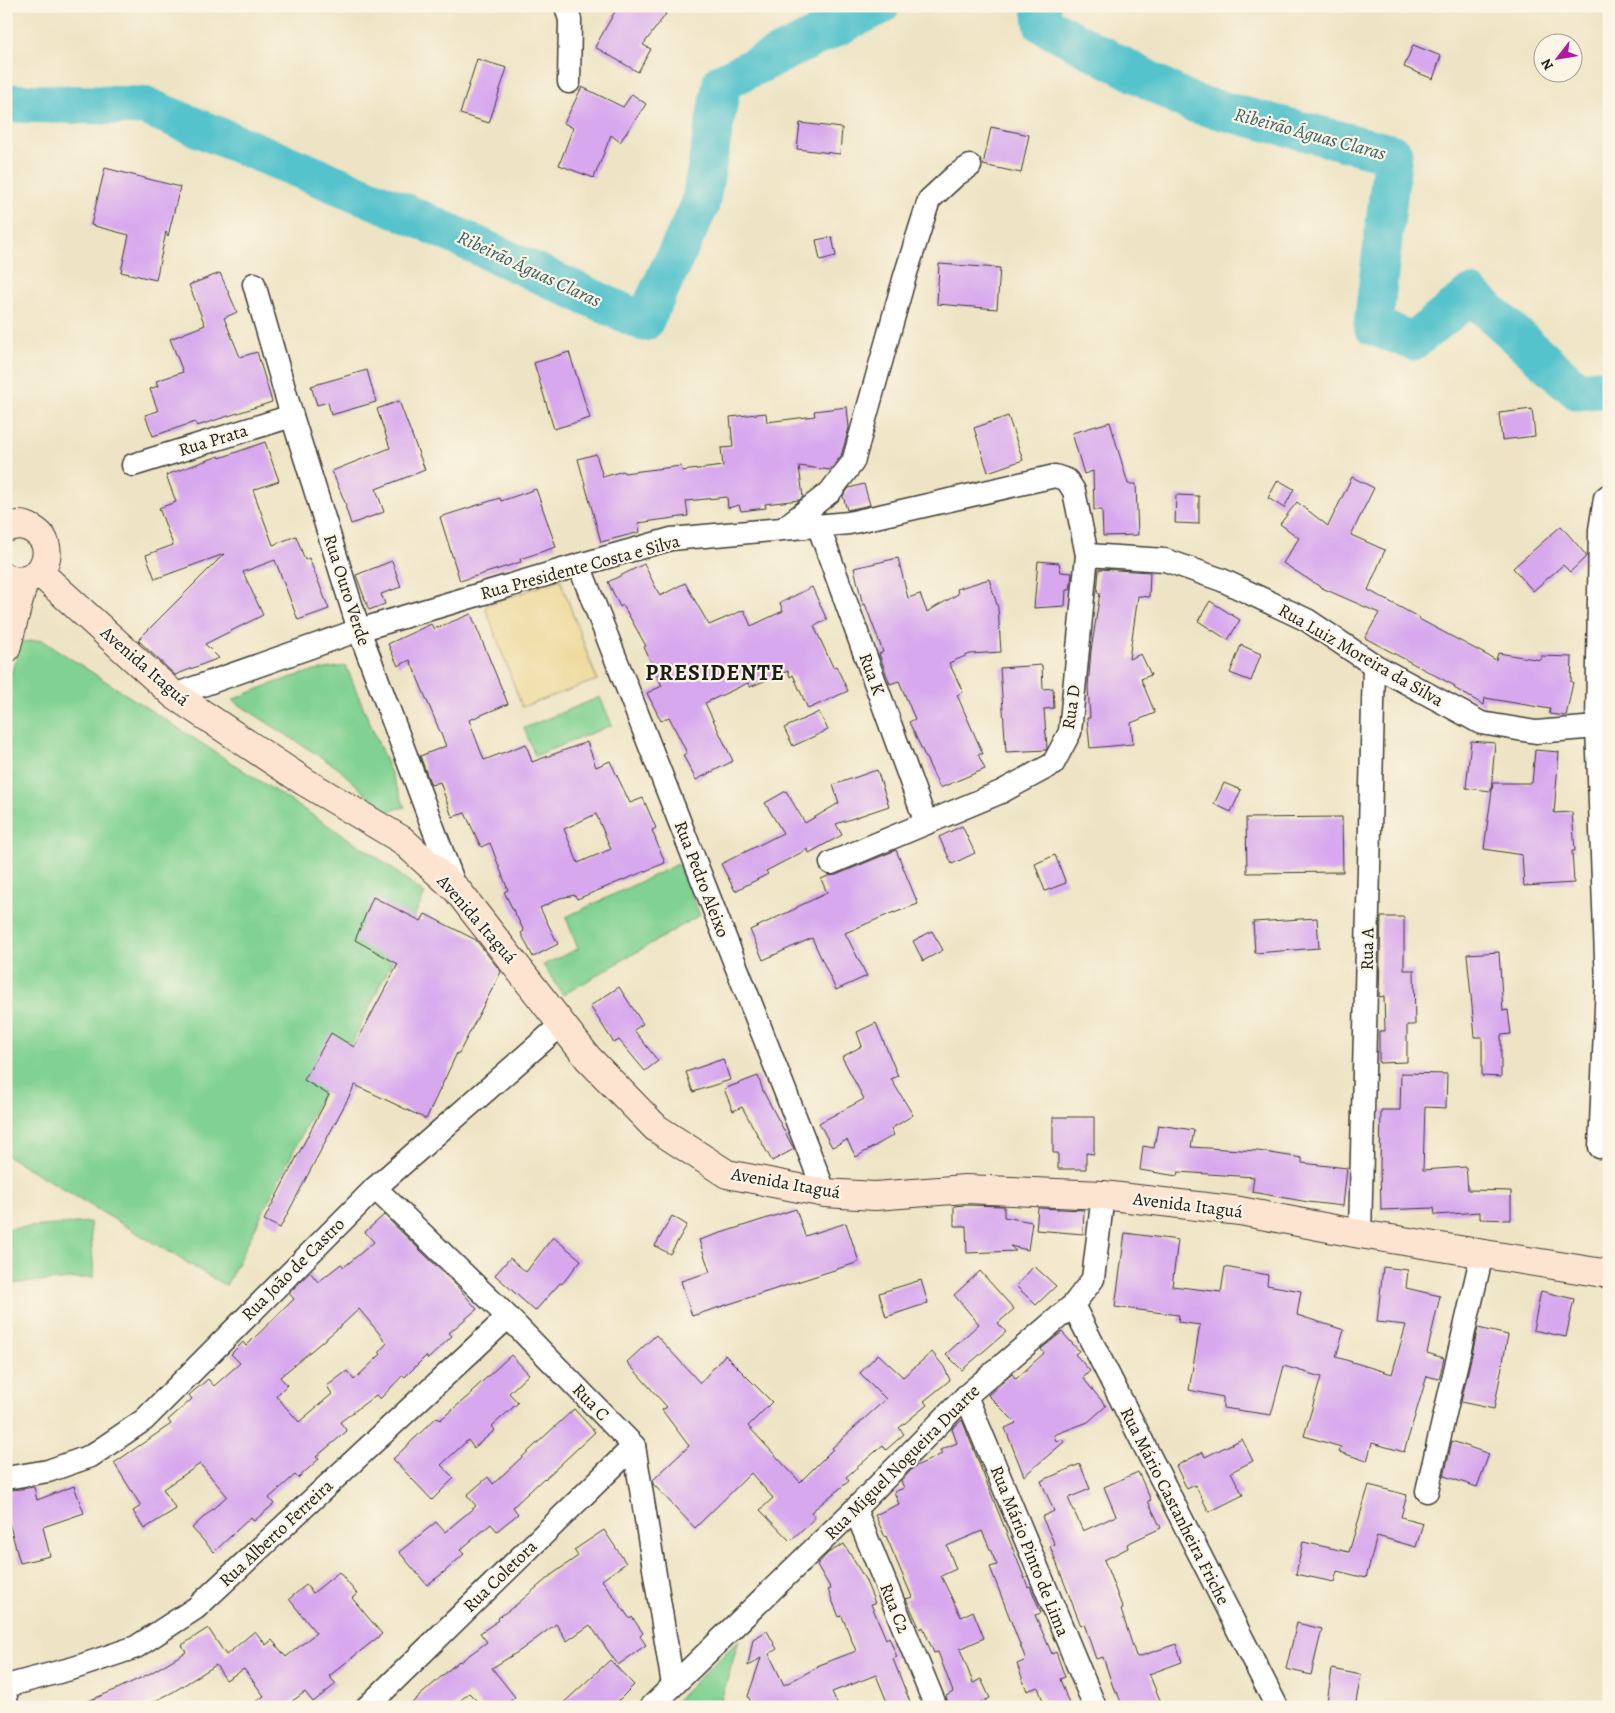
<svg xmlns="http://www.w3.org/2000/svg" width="1615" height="1713" font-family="Alegreya,serif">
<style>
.green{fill:#81d292;stroke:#4e7757}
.sand{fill:#eeda9e;stroke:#857b5d}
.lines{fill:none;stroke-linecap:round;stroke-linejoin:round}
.river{stroke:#55c3cc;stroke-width:39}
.building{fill:#d7a8ee;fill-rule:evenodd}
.street-casing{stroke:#3c3a35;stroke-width:25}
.secondary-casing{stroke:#3c3a35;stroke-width:30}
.street{stroke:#fff;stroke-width:22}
.secondary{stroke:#fde4d0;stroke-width:28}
.labels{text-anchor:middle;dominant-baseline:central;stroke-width:4.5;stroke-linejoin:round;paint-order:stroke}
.street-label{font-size:18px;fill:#1c1c1c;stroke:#fcf5e5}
.water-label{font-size:19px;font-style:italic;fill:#335f62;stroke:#fcf5e5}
.district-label{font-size:22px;font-weight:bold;letter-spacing:1px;fill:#1c1c1c;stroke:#fcf5e5}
</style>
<rect width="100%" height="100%" fill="#fcf5e5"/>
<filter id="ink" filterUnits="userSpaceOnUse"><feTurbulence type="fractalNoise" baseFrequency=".02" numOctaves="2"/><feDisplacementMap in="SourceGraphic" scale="10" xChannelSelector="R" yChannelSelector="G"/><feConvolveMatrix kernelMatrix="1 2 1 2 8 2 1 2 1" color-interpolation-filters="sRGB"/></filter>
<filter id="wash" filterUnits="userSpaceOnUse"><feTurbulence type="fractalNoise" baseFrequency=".0096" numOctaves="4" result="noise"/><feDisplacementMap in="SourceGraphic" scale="20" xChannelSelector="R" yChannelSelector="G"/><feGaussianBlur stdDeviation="1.12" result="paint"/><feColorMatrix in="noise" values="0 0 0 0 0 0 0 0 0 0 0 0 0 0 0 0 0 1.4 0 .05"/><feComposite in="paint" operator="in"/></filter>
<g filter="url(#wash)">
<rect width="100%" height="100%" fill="#eee4c5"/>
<!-- green -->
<g class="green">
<path d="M42,640L377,857L425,894L351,1045L323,1092L226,1286L6,1155V687L22,642Z"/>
<path d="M346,666L405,807L385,812L338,768L232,700C270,684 305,670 346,666Z"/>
<path d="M600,697L612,725L535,756L524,728Z"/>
<path d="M678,864L700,915L563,995L543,965L578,949L566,917Z"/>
<path d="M90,1222L94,1277L8,1284L6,1229Z"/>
<path d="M739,1640L719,1707H669Z"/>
</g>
<!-- sand -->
<path class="sand" d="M560,579L597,680L522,707L485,606Z"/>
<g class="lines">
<!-- river -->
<g class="river">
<path d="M1041,6L1043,24L1192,103L1393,154L1373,326L1413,341L1471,295L1578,391L1609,388"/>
<path d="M6,103L145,106L406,213L644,322L700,205L722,82L880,6"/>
</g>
</g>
<g id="blocks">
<!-- building -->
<g class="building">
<path d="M618,6H655L666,14L643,45L651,49L638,72L595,47Z"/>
<path d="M1413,45L1441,56L1433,79L1404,67Z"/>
<path d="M477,59L507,68L489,123L460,114Z"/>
<path d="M582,87L623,107L632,94L646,104L620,142L611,135L594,178L559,165L573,128L564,123Z"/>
<path d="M800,123L842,128L840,154L797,149Z"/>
<path d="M991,127L1029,135L1021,173L983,165Z"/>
<path d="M105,168L180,187L168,236L166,232L156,280L121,272L129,235L91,225Z"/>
<path d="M832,237L836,256L820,260L816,240Z"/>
<path d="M939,264L1000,268L997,309L937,304Z"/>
<path d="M220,273L237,312L224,318L240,357L257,352L272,402L197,426L195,422L153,436L145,415L158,411L150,389L158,386L156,381L183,372L170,339L205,325L189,285Z"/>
<path d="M569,352L590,418L554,429L534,363Z"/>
<path d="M367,370L376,402L331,415L328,402L317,405L311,386Z"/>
<path d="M399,401L425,470L376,489L384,512L351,524L345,506L346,505L332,471L390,448L377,409Z"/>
<path d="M847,407L849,428L841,456L830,470L799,466L803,497L799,500L765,504L766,508L741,511L739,505L728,508L727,497L686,501L688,516L638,523L640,532L601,542L578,459L596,454L603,477L623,471L624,473L681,466L682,471L723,466L721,448L733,447L730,417L766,413L767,422L815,416L814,411Z"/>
<path d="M1532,409L1535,436L1502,440L1499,413Z"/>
<path d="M1008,416L1023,460L988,472L974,428Z"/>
<path d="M1110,422L1128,484H1136L1138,535L1103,536L1102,510H1094L1093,471L1084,474L1072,433Z"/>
<path d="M265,442L279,481L253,490L273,545L296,536L305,560L309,558L329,609L298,620L275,560L243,572L263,615L205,644L219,658L175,675L138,640L224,554L155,579L146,555L173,545L159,508L176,502L166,475L219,456L220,458Z"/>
<path d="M1352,477L1374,488L1351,535L1385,550L1368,590L1420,618L1419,619L1496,660L1498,653L1541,660V656L1572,657L1571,682H1573L1566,716L1549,714L1550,709L1485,698L1484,705L1454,688L1455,686L1365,638L1379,613L1322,588L1283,563L1299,538L1280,524L1297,502L1328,526Z"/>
<path d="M1278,480L1294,489L1284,508L1268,498Z"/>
<path d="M864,484L870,505L847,510L843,496L849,488Z"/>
<path d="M536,489L556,547L520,559L521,562L460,581L440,517L500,498L501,501Z"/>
<path d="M1176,495L1199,496V524L1175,523Z"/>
<path d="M1561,526L1586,555V557L1570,572L1563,565L1533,591L1513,568Z"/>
<path d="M898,558L908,598L920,594L927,612L958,594L957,589L989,579L998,608L1001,652L970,654L949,663L963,692L957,695L983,754H978L985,769L940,788L909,722L915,719L899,681L890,684L879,654L883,652L865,604L863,605L854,568Z"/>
<path d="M392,561L401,587L381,594L385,604L369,610L356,575Z"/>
<path d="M1038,561L1059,563L1061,572L1072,573L1070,590H1066L1065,606L1034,608Z"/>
<path d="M644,564L660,596L685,583L709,625L744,610L751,626L783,611L780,603L812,587L827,620L814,626L833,667L836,666L848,691L808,709L793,675L790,677L788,671L750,687L748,683L705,703L733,761L696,780L683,755L687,753L669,717L661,721L647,693L662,686L644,647L646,646L623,605L620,607L608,582Z"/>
<path d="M1099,569L1150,572L1149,597L1138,596L1129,659L1141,654L1151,675L1141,679L1155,713L1131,723L1133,744L1090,748L1087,718H1090L1088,687L1091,651L1100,593H1097Z"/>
<path d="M1210,601L1240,620L1228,640L1198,621Z"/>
<path d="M471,614L508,704L469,720L484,760L526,744L532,762L587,742L596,767L610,761L630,803L643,798L656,828L652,830L665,863L577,899L575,895L560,898L540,908L558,944L533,957L521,933L524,931L504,892L508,890L490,843L481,847L465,813L452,817L440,782L431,785L420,756L446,746L410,660L398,666L388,644L431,624L434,629ZM596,814L611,849L578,863L564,829Z"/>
<path d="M1241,645L1261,654L1251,681L1230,673Z"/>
<path d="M1042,665L1043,689L1053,688L1054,708L1044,709L1047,748L1046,750L1006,752L1000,668Z"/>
<path d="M819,712L828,730L793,746L784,728Z"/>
<path d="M1471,741L1495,743L1491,791L1466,788Z"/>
<path d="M1535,750L1559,752L1554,813L1572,812L1575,851H1572L1574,883L1524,886L1522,855L1484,849L1493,783H1532Z"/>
<path d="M877,770L889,806L836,824L842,835L809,853L808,849L766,871L768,874L735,891L721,864L783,833L765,803L786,791L805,823L839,803L833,785Z"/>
<path d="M1224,783L1241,790L1231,812L1214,804Z"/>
<path d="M1342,817L1343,872L1247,873L1246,818Z"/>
<path d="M962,826L975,853L952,864L939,837Z"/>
<path d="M896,850L918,904L894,913V912L845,933L867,976L836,990L812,938L763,960L750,930L797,908V907L827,893L821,879L828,876L836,875Z"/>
<path d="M1055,855L1066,883L1045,891L1035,864Z"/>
<path d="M373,897L421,921L425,914L476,940L501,972L459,1053H457L426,1119L355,1085L280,1228L264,1220L329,1095L304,1080L331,1033L354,1047L398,964L355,940Z"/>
<path d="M1381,917H1404V970H1414L1415,1025H1407V1062L1379,1063V1031H1385L1384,996L1379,997Z"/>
<path d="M1317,918L1319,948L1255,953L1253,922Z"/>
<path d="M932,931L943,950L923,961L913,941Z"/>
<path d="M1499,952L1503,1011L1508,1010L1511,1034L1501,1035V1077L1482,1076V1037H1475L1467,954Z"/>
<path d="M619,987L643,1024L634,1030L658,1061L645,1071L619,1040L614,1043L590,1006Z"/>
<path d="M876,1023L898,1076L891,1079L913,1115L891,1129L894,1135L856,1157L847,1140L832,1147L819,1123L864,1099L842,1057L862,1046L857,1032Z"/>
<path d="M723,1059L730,1080L693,1092L686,1072Z"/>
<path d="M1401,1073L1447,1074L1446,1108L1425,1107L1423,1170L1466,1167L1468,1190L1511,1191V1220L1480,1219V1212L1435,1215L1434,1208L1381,1210L1380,1168L1381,1110H1400Z"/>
<path d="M758,1076L763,1091L794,1149L772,1161L742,1107L733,1111L724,1089Z"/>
<path d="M1053,1117H1094V1154L1086,1153V1169H1058V1153H1053Z"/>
<path d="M1158,1125L1194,1130L1191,1147L1258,1151L1302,1158V1163L1347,1168L1343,1206L1308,1202L1252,1192L1254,1177L1178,1172L1177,1176L1140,1170L1143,1146L1154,1148Z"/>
<path d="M965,1205L1004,1206V1217L1032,1222L1028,1250L1010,1246L1016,1251L967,1253L966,1226H954V1206Z"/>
<path d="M1038,1208L1084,1210L1083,1234L1036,1230Z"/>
<path d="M796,1209L805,1236L846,1223L859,1262L692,1316L681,1281L710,1272L699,1240Z"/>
<path d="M384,1215L456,1285L477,1309L449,1333L452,1336L428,1359L426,1356L405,1377L403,1375L380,1399L376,1395L340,1422L347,1431L316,1457L319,1459L298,1478L295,1475L269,1498L274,1504L254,1521L251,1517L214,1552L192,1528L227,1496L200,1464L163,1489L176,1509L144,1529L133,1511L141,1506L114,1463L171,1424L168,1420L192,1399L189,1395L208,1379L214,1386L240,1363L231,1354L243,1342L246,1346L294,1299L289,1293L310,1272L318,1282L341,1264L344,1267L374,1242L365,1232ZM359,1309L387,1343L379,1352L381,1354L354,1380L347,1371L327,1386L332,1394L299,1422L276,1396L287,1385L280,1377L342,1325Z"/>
<path d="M672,1216L687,1225L670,1254L655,1246Z"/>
<path d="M1125,1233L1178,1240L1172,1286L1221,1292L1225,1267L1268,1275L1267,1285L1301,1291L1297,1315L1344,1330L1336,1357L1392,1374L1406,1325L1377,1322L1383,1267L1408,1270L1406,1288L1440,1296L1427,1353L1444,1358L1439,1379L1427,1376L1404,1452L1372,1443L1367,1461L1339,1452L1341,1447L1304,1436L1321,1377L1284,1366L1271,1415L1223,1408V1397L1189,1390L1200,1325L1178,1322L1179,1315L1115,1307Z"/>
<path d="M553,1237L581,1260L562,1284L560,1283L535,1311L495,1275L510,1258L526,1272Z"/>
<path d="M1034,1266L1056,1286L1036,1305L1016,1286Z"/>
<path d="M980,1271L1014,1309L998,1323L1006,1332L962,1370L946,1354L979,1324L954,1295Z"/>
<path d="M921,1280L928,1303L886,1317L879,1293Z"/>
<path d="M1541,1291L1574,1299L1566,1337L1533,1330Z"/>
<path d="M1478,1328L1508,1335L1494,1409L1461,1402Z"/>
<path d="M1062,1332L1079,1351L1075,1354L1090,1371L1083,1378L1106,1406L1088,1422L1054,1435L1056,1441L1062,1439L1064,1442L1024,1476L1005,1428L1016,1423L988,1395L1012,1374L1016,1379L1044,1353L1041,1349Z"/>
<path d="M656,1335L700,1383L725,1355L772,1402L748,1426L800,1482L833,1449L832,1448L886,1399L860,1373L878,1354L903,1377L932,1352L944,1367L950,1380L924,1401L927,1405L899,1428L904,1434L886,1450L883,1445L846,1477L849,1481L811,1512L815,1518L790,1541L760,1510L773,1498L751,1473L695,1528L653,1484V1480L689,1446L662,1410L667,1407L627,1362Z"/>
<path d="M511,1355L529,1374L509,1393L518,1403L492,1426L495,1430L474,1448L468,1440L441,1465L454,1478L432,1500L393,1459L437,1417L440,1420L472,1393L471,1392Z"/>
<path d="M574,1409L595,1432L545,1479L544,1478L513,1507L518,1514L497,1531L491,1524L460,1550L464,1554L443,1573L427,1585L399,1552L436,1522L445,1532L476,1506L467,1495L488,1477L493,1484Z"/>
<path d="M962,1420L1028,1587L1030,1586L1041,1613L1035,1615L1052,1654L1056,1652L1065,1677L1060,1679L1070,1707H1045L1038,1687L1027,1691L1017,1664L1026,1660L990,1567L997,1565L982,1531L947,1546L956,1569L941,1576L961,1617L973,1611L984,1638L960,1649L973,1683L981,1679L990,1698L972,1707H949L946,1696L953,1692L938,1652L934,1653L923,1627L920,1629L906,1599L912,1597L886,1536L885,1537L875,1515L899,1504L894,1492L904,1488L901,1481L914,1467L942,1454L940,1450L957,1443L952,1429Z"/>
<path d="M1242,1439L1253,1461L1231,1472L1243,1495L1209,1512L1195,1485L1187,1489L1176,1466L1203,1452L1205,1457Z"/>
<path d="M1452,1441L1489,1454L1477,1487L1444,1476Z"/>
<path d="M1080,1464L1090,1489L1068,1498L1083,1531L1116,1516L1104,1487L1138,1472L1151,1500L1148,1501L1161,1528L1127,1544L1128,1548L1104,1560L1123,1609L1121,1610L1136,1656L1138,1657L1176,1644L1182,1662L1149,1674L1163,1707H1123L1117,1692L1115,1693L1103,1657L1096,1659L1084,1624L1081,1626L1050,1546L1055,1545L1042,1517L1054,1511L1041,1481Z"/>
<path d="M1369,1485L1407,1495L1401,1517L1423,1523L1416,1547L1377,1536L1366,1578L1337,1571L1334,1582L1296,1574L1303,1542L1349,1552Z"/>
<path d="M74,1486L84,1513L43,1527L50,1556L20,1563L6,1511V1491L34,1487L37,1500Z"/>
<path d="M604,1530L626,1563L602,1580L630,1619L632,1617L643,1633L640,1636L646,1645L618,1665L590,1625L567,1641L556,1624L521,1650L492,1668L515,1697L503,1707H483L469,1693L453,1707H407L459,1661L460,1662L487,1642L480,1633L499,1620L498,1618L516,1605L550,1576L578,1556L574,1550Z"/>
<path d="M844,1544L865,1579L875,1603L871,1604L886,1639L889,1637L897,1657L893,1659L912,1707H889L876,1675L832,1692L839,1707H753L748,1696L761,1658L748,1666L753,1639L767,1631L777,1649L769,1654L784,1685L818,1667L817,1666L856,1651L842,1616L839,1617L828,1590L831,1589L817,1565L828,1553Z"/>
<path d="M339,1572L357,1594L352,1598L382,1634L329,1676L336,1684L313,1702L305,1692L284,1707H248L264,1696L244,1669L226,1680L216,1665L173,1692L143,1707H76V1706L115,1690L149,1674L186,1652L182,1645L208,1628L226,1655L255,1631L266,1645L272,1640L286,1657L316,1633L289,1599L306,1585L313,1593Z"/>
<path d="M1297,1623L1322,1629L1311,1675L1286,1669Z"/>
<path d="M610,1660L634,1685L612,1707H559Z"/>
<path d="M1332,1669L1361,1675L1355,1707L1327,1702Z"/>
</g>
</g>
</g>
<g filter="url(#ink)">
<use href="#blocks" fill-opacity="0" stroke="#3c3a35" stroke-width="1"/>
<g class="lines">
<!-- street casing -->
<g class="street-casing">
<g id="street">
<path d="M566,6L570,20L569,82"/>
<path d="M254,284L292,416L359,630L456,889"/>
<path d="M133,465L292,416"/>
<path d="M818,525L926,823"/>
<path d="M784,528L830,492L853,462L905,276L929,200L956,175L970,166"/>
<path d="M1087,555L1165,560L1222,580L1307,620L1374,665L1481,723L1536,732L1597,727L1609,722"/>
<path d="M579,565L825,1193"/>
<path d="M174,695L359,630L579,565L671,539L849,523L1055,476L1067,480L1074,491L1087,555L1070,732L1053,764L1001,792L831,863"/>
<path d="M1600,1147L1607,983L1597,727L1600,530L1605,498L1609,495"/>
<path d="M375,1188L508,1317L634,1446L673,1685"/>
<path d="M1360,1234L1374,665"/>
<path d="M1073,1305L1277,1707"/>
<path d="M966,1396L1095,1707"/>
<path d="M6,1478L48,1471L91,1456L144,1420L375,1188L562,1024"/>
<path d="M1427,1491L1482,1254"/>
<path d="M855,1509L936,1707"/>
<path d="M6,1686L74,1668L136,1647L196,1608L508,1317"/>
<path d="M6,1698L7,1707"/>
<path d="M367,1707L634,1446"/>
<path d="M651,1707L855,1509L966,1396L1073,1305L1093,1279L1103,1195"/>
</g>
</g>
<!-- secondary casing -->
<g class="secondary-casing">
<g id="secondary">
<path d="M6,528C15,524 24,524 32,529C63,546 40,592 6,578"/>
<path d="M39,572L174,695L305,782L402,840L457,890L588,1058L656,1128L727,1174L825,1193L875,1196L965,1189L1103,1195L1240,1211L1360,1234L1609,1274"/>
<path d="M6,649L24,581"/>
</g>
</g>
<!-- street -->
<use href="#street" class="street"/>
<!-- secondary -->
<use href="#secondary" class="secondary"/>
</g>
</g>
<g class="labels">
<!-- street labels -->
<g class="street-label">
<text transform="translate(213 440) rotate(-17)">Rua Prata</text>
<text transform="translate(580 567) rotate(-15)">Rua Presidente Costa e Silva</text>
<text transform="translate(347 590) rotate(72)">Rua Ouro Verde</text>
<text transform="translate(1361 655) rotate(30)">Rua Luiz Moreira da Silva</text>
<text transform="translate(145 666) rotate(41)">Avenida Itaguá</text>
<text transform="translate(872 674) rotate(70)">Rua K</text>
<text transform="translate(1071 707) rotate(-82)">Rua D</text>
<text transform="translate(702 879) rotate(69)">Rua Pedro Aleixo</text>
<text transform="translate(477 919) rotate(49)">Avenida Itaguá</text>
<text transform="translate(1367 949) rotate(-89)">Rua A</text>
<text transform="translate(786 1183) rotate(10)">Avenida Itaguá</text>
<text transform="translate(1188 1205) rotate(7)">Avenida Itaguá</text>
<text transform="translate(293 1269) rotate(-45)">Rua João de Castro</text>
<text transform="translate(591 1402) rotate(46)">Rua C</text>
<text transform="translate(902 1462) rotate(-45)">Rua Miguel Nogueira Duarte</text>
<text transform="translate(1175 1506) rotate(63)">Rua Mário Castanheira Friche</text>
<text transform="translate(276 1533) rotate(-43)">Rua Alberto Ferreira</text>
<text transform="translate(1030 1551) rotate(68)">Rua Mário Pinto de Lima</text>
<text transform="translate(500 1576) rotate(-44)">Rua Coletora</text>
<text transform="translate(895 1608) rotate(68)">Rua C2</text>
</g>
<!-- water labels -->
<g class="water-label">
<text transform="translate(1310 134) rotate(15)">Ribeirão Águas Claras</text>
<text transform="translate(529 269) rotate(25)">Ribeirão Águas Claras</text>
</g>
<!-- district labels -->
<g class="district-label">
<text x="715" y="673">PRESIDENTE</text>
</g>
</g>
<!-- margin -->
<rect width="1615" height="1713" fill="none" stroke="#fcf5e5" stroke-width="25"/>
<!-- north arrow -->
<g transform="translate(1558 58) rotate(239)"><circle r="24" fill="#fcf5e5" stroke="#a29e95"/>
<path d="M0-4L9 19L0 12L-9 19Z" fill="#b5179e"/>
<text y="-8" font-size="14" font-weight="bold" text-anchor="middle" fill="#1c1c1c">N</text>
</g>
</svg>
